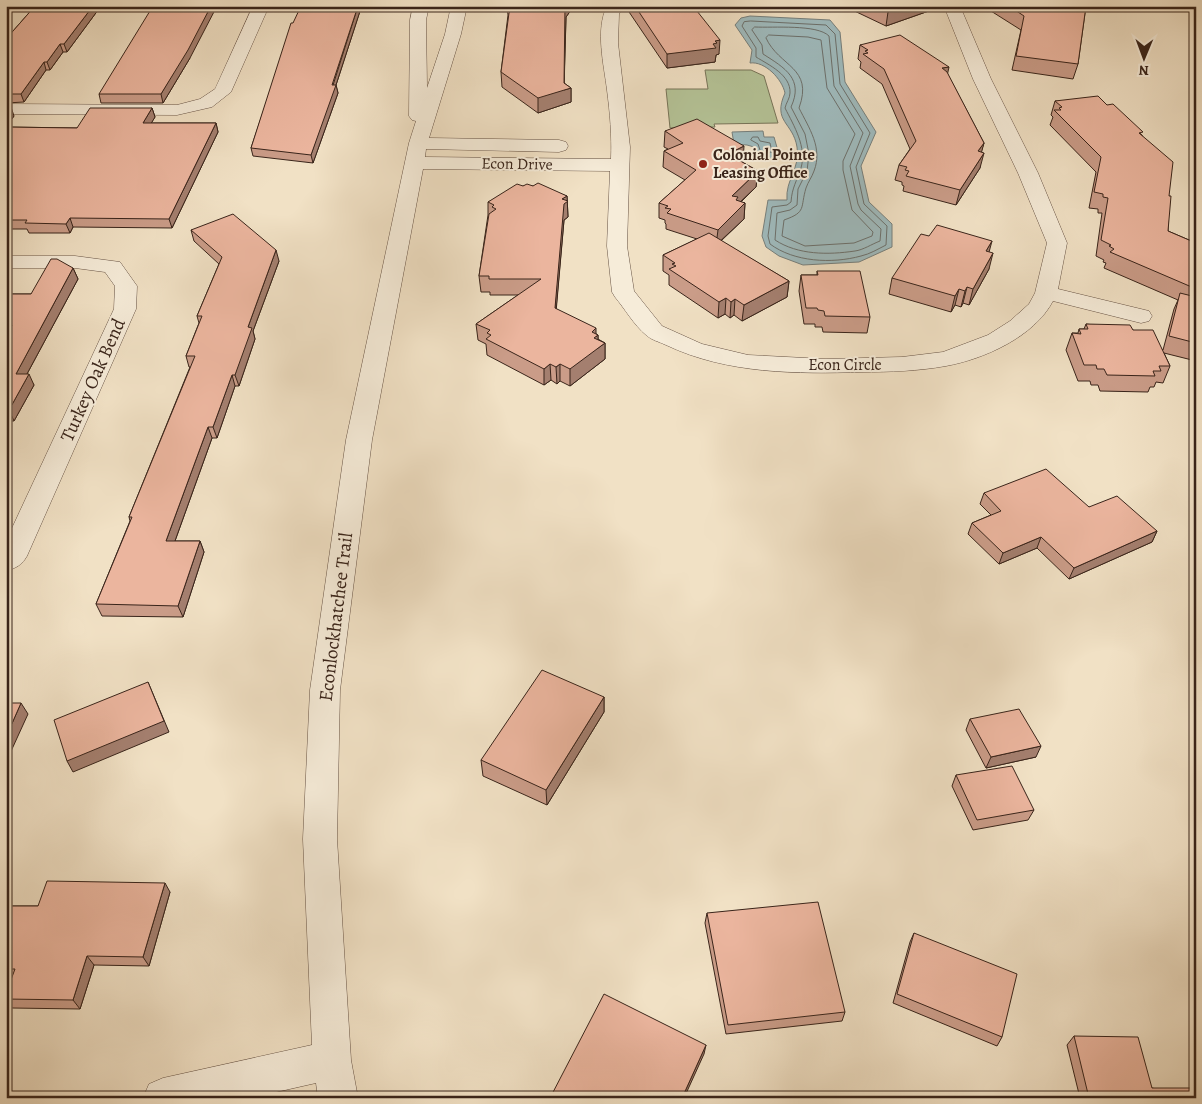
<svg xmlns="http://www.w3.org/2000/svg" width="1202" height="1104" font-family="Alegreya,serif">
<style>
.green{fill:#b5c498;stroke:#777459}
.water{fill:#9fbbbe;stroke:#767f7c}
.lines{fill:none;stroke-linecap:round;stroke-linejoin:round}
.shore{stroke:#6c706c;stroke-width:1}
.minor-casing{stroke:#675345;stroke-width:1}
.minor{fill:#f6ecd9;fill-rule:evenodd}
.wall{fill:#ca9c88;stroke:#39241a}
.shaded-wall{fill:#a47f6f;stroke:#39241a}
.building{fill:#ebb59e;stroke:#39241a}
.poi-dot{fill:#8f2418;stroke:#f6ecd9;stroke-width:2}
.labels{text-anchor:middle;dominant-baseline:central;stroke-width:4;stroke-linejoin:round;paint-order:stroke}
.far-poi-label{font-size:16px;font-weight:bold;fill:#39241a;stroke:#f6ecd9;text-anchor:start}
.far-street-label{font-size:16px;fill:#39241a;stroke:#f6ecd9}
.street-label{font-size:19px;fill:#39241a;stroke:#f6ecd9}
</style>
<rect width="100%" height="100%" fill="#f1e1c5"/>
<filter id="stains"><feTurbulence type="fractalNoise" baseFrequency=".004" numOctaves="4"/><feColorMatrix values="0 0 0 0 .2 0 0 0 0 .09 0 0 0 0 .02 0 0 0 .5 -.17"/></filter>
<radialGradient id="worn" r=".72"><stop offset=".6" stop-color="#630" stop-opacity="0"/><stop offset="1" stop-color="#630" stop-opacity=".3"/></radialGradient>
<!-- green -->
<path class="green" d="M705,70H751L764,76L778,123L714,124L715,127L670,128L666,89H708Z"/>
<!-- water -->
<g class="water">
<path d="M750,16L830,20L840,32L845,82L876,132L861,166L869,202L892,224V247L859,262L803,265L779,256L766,247L762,236L768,200H787C785,180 801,167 797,147C793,122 772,122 785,93C782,79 765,61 750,63L752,50L735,25L741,18Z"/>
<path d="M763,131L764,137H774L780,158L756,159L754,147L747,145L734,144L732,132Z"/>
</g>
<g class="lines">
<!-- shore -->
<g class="shore">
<path d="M751,21L826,25L835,34L840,84L870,133L856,167L864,204L887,226L886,245C878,249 870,254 861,256C832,264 794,262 770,244L768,236L772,207L787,205L791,202C792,187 797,181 801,168C807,147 794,126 785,108C786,103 790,98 790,93C791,75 769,65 756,57V48L742,26L744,22Z"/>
<path d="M755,27C773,28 817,24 829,36L834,86L863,133L850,166L858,204L861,210L881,229L880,241C872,244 863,250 855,251C828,255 798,255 775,240L777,213L790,210L797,205L798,189L807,171L809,154L805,134L791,107C804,79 785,68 763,54L762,45L752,30Z"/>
<path d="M769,35L808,37L821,40L827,88L855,134L843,161V170L852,210L873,232L872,236L854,243L805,246L782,236L784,220C807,212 800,208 806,188C808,182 812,177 814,171C823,148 809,128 799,108C814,67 779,67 766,38Z"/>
<path d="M753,137H758L760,141L770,143L772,152L761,153L758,144L751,140Z"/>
</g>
<!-- minor casing -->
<g class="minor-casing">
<g id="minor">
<path d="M253,6H269L231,92L212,107L177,115L6,114V104L177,105L200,99L215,89Z"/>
<path d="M413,6H429L426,20L427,88L445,34L451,6H467L461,34L429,138L559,140L566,142L568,146L566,150L559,152L426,149L425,157L611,159C612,136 610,113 607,90C604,65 595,30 607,6H623L619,14L618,43L630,147L627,246L634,291L662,326L702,344L748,355L825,359L902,357L943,352L988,335L1010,321L1029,304L1035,293L1047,243L1018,173L973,79L944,6H960L991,79L1038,173L1067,243L1058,289L1149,311L1152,316L1149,321L1141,323L1053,301C1034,337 984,359 946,366C918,371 890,372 863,372C797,374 727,374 666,345C660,342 651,340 646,335C634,325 625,309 615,297L612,292L607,246L610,171L423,169L372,440L340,690L337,839L351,1060L358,1098H318L316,1083L250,1098H143L149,1084L163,1078L312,1045L303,839L310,690L346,440L409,143L416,121L412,120L409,116L410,20Z"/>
<path d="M6,256H75L120,262L137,286L136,309L27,556C22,565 16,568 6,571V541L114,309L115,286L105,272L75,268H6Z"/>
</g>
</g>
<!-- minor -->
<use href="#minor" class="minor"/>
</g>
<!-- wall -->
<g class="wall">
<path d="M35,6H101L67,52H63L50,70H46L24,102L6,103V39Z"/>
<path d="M507,6H574L566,17L564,83L571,88V102L538,113L502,87L501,72L508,15Z"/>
<path d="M625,6H693L719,54L716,55L715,62L667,68Z"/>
<path d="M844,6H943L886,26Z"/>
<path d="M983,6H1086L1078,64L1073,79L1012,70L1021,30Z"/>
<path d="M361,8L336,85L338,93L313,163L253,156L251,148L293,23Z"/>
<path d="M860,45L947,73L984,143L981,152L980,168L956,205L903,191L904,186L902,185V182L895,180L899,165L910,149L882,84L860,68L861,62L858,59Z"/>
<path d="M190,58L163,103H101L99,94Z"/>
<path d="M1055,101L1107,105L1142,135L1169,196L1168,231L1196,243V361L1164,353L1170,366L1163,383L1156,382L1154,387H1150L1148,392L1100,391L1098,385H1091L1090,381H1078L1066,350L1072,333H1078L1079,329H1084L1086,324L1133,330L1163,350L1174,309L1178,300L1104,268L1106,263L1103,262L1104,260L1096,256L1102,213H1098V209L1089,208L1096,172L1050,125L1053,117L1051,115Z"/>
<path d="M6,107L14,116L6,127L77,128L152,108L155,117L151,123H216L218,132L172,228L73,227L70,233H29L27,229H6Z"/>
<path d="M665,131L743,162H742L758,171L756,187L741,202L745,203L744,219L721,241L789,281L787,297L742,321L734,315L730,318L725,314L718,318L669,285V275L663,271V255L697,239L666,229V224L665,223V220L659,218V203L685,180L663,167L664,151L668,149L664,147Z"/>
<path d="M523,186H533L567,196L568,217L564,220L556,309L598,335V339L605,343V359L570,386L560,381L557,384L551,380L544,385L487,355L486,344L478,340L476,324L518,295H490V292H481L479,276L488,215V202Z"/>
<path d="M191,230L279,261L253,331L255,339L239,386H235L217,438H212L175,541H200L204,552L183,617L102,616L96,604L130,521L129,517L190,367H189L186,356L199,323L197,316L219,264L194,241Z"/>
<path d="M989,252V269L969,305L963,303L961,307L955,305L951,312L889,294L892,278Z"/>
<path d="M73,268L78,279L27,374L34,385L14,421H6V294H31Z"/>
<path d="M817,271L870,317L867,333L823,332L822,327H815V324H804L799,291L801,275H817Z"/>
<path d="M984,493L1089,507L1157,531L1152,542L1069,579L1037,548L999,564L968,534L972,523L991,515L980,504Z"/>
<path d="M604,697V712L547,805L483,776L481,760Z"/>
<path d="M970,719L1036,757L986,768L966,730Z"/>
<path d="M956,775L1034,810L1028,820L973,830L952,786Z"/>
<path d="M170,892L149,966L94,965L80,1009L12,1008L6,1001V993L12,978H6V906H38Z"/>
<path d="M707,913L845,1012L842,1021L726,1034L705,923Z"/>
<path d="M914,933L1002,1037L997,1046L893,1003L910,942Z"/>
<path d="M1074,1036L1152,1088L1196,1098H1080L1067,1045Z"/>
</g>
<!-- shaded-wall -->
<g class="shaded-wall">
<path d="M93,6H101L67,52L64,44Z"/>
<path d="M211,6H217L190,58L163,103L161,94Z"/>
<path d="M358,6H360L361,8L336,85L338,93L313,163L311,155Z"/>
<path d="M565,6H574L566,17L564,90L571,88V102L538,113V98Z"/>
<path d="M906,6H943L886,26L888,12Z"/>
<path d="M720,40L719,54L716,55L715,62L667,68V54L713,44L715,41Z"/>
<path d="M60,44L63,52L50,70L47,62Z"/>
<path d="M44,62L46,70L24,102L21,94Z"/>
<path d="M949,67L946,81L942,68Z"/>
<path d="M11,107L14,116L6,127V114Z"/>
<path d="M152,108L155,117L146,132L143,123Z"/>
<path d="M216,123L218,132L172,228L169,219Z"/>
<path d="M984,143L980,158L978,151Z"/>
<path d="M744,146L743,162L726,169L728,154Z"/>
<path d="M984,153L980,168L956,205L960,190Z"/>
<path d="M758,171L756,187L738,204L745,203L744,219L716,245L718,230L732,196Z"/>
<path d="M567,196L568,217L564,220L555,324V308L562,199Z"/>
<path d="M70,218L73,227L70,233L66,224Z"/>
<path d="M992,241L988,256L986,251Z"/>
<path d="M276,250L279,261L253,331L255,339L239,386L235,375L248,327Z"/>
<path d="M993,253L989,269L969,305L973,289Z"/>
<path d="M73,268L78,279L21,385L16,374Z"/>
<path d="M789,281L787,297L742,321L744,305Z"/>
<path d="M967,287L963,303L961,307L965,291Z"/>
<path d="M1196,287V297L1188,304L1194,288Z"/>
<path d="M959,289L955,305L951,312L955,296Z"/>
<path d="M726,298L725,314L718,318L719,302Z"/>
<path d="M735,299L734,315L730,318L731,302Z"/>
<path d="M596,328V337L598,335V348L605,343V359L570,386V369L592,332Z"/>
<path d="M550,364L551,380L544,385V369Z"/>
<path d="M560,364V381L557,384L556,367Z"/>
<path d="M29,374L34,385L14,421L9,410Z"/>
<path d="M232,375L235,386L217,438L213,427Z"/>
<path d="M208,427L212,438L171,552L166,541Z"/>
<path d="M1157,531L1152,542L1069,579L1074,568Z"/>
<path d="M1041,537L1037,548L999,564L1003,553Z"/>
<path d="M200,541L204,552L183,617L178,606Z"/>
<path d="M148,682L169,732L73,772L67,761Z"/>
<path d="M604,697V712L547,805L546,790Z"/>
<path d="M21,703L28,714L7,760L6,758V737Z"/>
<path d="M1041,746L1036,757L986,768L991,757Z"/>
<path d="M165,883L170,892L149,966L143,957Z"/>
<path d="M87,956L94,965L80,1009L73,1000Z"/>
<path d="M706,1045L704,1054L684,1098H682Z"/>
</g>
<!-- building -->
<g class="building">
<path d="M35,6H93L64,44H60L47,62H44L21,94H6V39Z"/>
<path d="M153,6H211L188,50L161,94H99Z"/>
<path d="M301,6H358L332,85H336L311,155L251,148L291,23H293Z"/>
<path d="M515,6H565L564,83L571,88L538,98L501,72L509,13Z"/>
<path d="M635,6H693L720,40L715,41L717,43L713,44L716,48L667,54Z"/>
<path d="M876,6H906L888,12Z"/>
<path d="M1009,6H1086L1078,64L1016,56L1024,16Z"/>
<path d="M900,35L949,67L942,68L947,72L984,143L978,151L984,153L960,190L906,176L909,171L905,170L907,167L899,165L916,141L884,69L863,54L868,53L865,51L868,50L860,45Z"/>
<path d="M1098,96L1107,105L1113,104L1143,132L1139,133L1173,162L1169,196H1171L1168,231L1196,243V287L1194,288L1110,252L1114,249L1109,246L1111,245L1101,240L1108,198L1103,197V194L1094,192L1101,157L1054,110H1061L1059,108L1062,107L1055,101Z"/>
<path d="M6,107H11L6,114Z"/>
<path d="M90,108H152L143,123H216L169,219L70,218L66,224L25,223L27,220H6V127L77,128Z"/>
<path d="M697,119L744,146L728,154L758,171L732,196L738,197L736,200L745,203L718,230L667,213L671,209L665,208L668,206L659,203L696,170L664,151L683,143L665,131Z"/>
<path d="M538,183L567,196L562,199L568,201L564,204L555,308L596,328L592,332L598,335L594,338L605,343L570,369L560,364L556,367L550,364L544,369L486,339L491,335L487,333L490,330L476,324L541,279H489V276H479L489,214L496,209L492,207L494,205L488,202L517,184L523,186L527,184L533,186Z"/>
<path d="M233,214L276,250L248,327L252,328L235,375H232L213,427H208L166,541H200L178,606L96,604L132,517H129L195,356H186L202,316H197L222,257L191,230Z"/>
<path d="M937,225L992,241L986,251L993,253L973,289L967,287L965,291L959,289L955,296L892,278L921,234L929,236Z"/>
<path d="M709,233L789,281L744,305L735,299L731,302L726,298L719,302L669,269L676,266L672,264L675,263L663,255Z"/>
<path d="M51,259H57L73,268L16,374H29L9,410H6V336L12,325H6V294H31Z"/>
<path d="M817,271H860L870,317L825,316L824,311L818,310L817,308H806L801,275H818Z"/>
<path d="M1180,293L1196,297V343L1169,336Z"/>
<path d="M1086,324L1130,325L1133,330H1153L1170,366H1159L1161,371H1153L1155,376L1107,375L1104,369H1097L1096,365H1084L1072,333L1081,334L1079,329H1088Z"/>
<path d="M1046,469L1089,507L1117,496L1157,531L1074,568L1041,537L1003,553L972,523L1001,511L984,493Z"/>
<path d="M542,670L604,697L546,790L481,760Z"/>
<path d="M148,682L164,721L67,761L54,720Z"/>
<path d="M6,703H21L6,737Z"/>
<path d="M1019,709L1041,746L991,757L970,719Z"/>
<path d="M1012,766L1034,810L977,820L956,775Z"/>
<path d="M47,881L165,883L143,957L87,956L73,1000L6,999V993L15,969H6V906H38Z"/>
<path d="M818,902L845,1012L728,1025L707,913Z"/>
<path d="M914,933L1017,974L1002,1037L897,994Z"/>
<path d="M604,994L706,1045L682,1098H642L639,1096L638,1098H550Z"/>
<path d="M1074,1036L1138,1037L1152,1088H1193L1196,1098H1089Z"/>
</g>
<!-- markers -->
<circle class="poi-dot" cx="703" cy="164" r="5"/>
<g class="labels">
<!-- far-poi labels -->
<g class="far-poi-label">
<text x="713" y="155">Colonial Pointe<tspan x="713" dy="18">Leasing Office</tspan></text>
</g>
<!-- far-street labels -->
<g class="far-street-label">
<text transform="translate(517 164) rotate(1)">Econ Drive</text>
<text x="845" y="365">Econ Circle</text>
</g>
<!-- street labels -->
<g class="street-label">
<text transform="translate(93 380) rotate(-66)">Turkey Oak Bend</text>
<text transform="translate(336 617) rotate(-83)">Econlockhatchee Trail</text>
</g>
</g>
<!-- margin -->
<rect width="1202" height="1104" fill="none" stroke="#f1e1c5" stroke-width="25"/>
<rect x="8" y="8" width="1187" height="1089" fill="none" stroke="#39241a" stroke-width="2.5"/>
<rect x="12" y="12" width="1177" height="1079" fill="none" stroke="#39241a"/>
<!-- north arrow -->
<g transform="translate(1144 58) rotate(181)" stroke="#f6ecd9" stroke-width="4" paint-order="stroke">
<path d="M0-4L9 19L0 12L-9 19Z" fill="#39241a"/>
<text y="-8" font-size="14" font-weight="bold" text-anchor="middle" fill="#39241a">N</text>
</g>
<rect width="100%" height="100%" filter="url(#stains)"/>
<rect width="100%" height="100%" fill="url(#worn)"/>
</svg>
